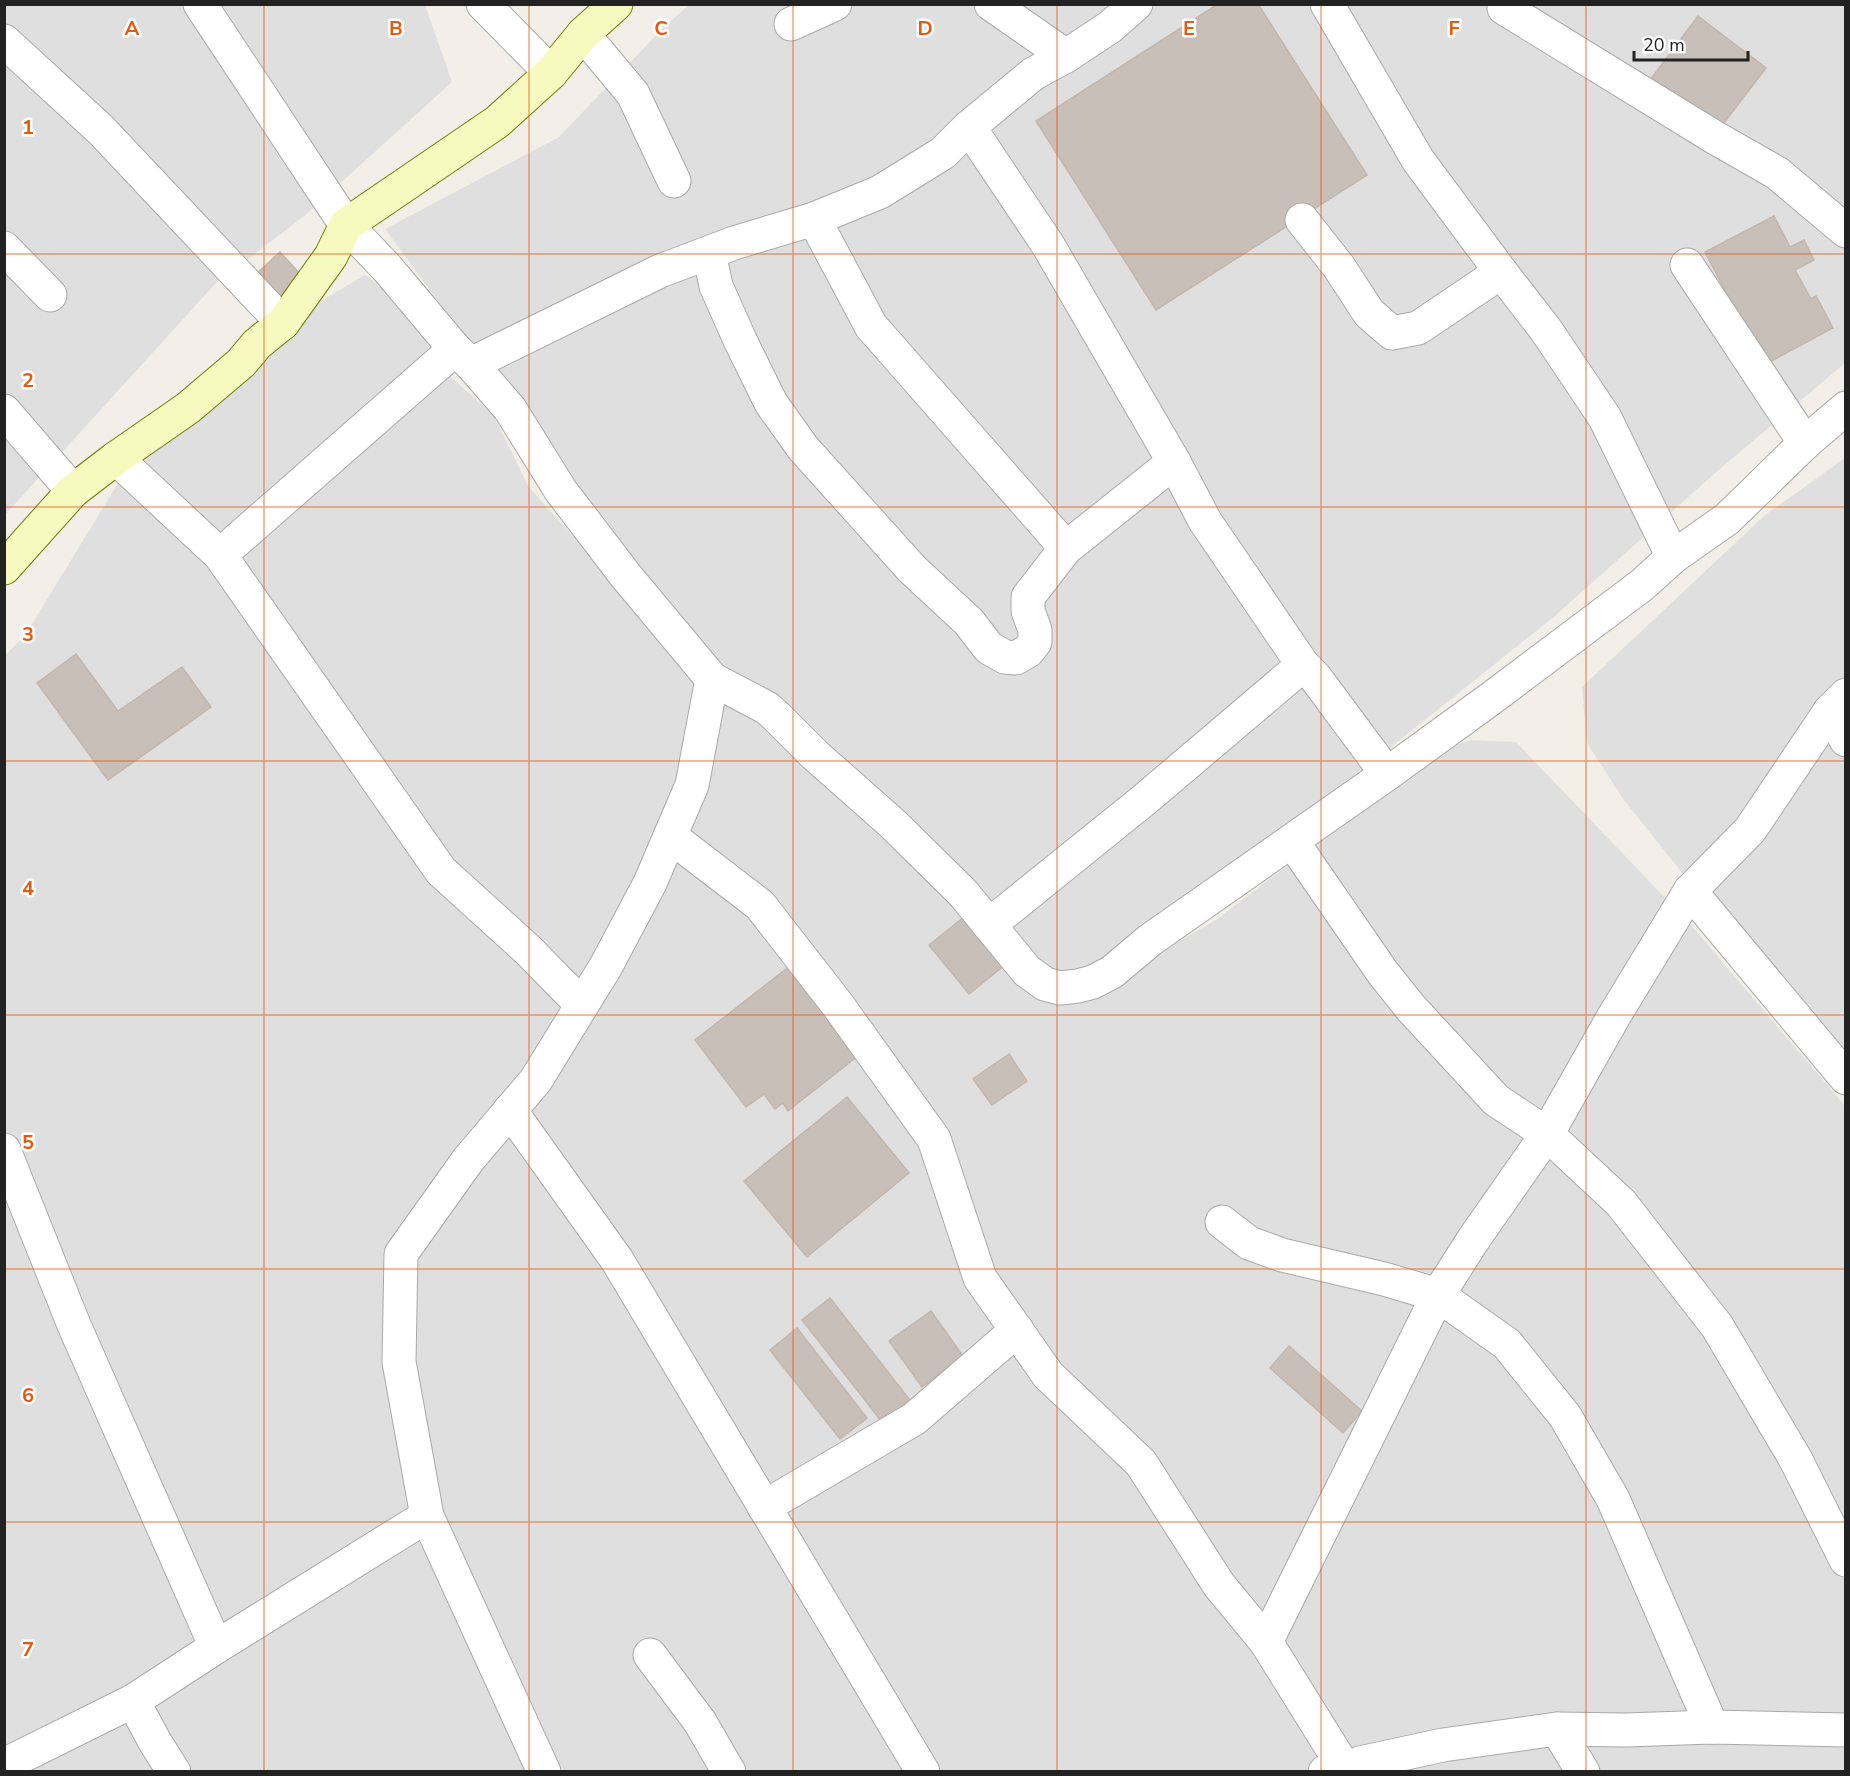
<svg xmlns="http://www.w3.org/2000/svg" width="1850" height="1776" font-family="'Nunito Sans',sans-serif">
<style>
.residential{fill:#e0dfdf}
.building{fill:#c7bfb8;stroke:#c4b6ab;stroke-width:1.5}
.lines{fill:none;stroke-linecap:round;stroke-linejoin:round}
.minor-casing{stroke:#a9a9a9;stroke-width:35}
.secondary-casing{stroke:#707d05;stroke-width:35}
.minor{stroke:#fff;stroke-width:33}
.secondary{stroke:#f7fabf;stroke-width:33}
.grid{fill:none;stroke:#e8590c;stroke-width:1.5;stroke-opacity:0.55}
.grid-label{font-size:20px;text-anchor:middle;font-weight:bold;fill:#e8590c;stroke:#fff;stroke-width:5;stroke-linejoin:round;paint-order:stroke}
</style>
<rect width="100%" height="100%" fill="#f2efe9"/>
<!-- residential -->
<g class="residential">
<path d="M5,5H425L452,82L303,217L216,283L5,515Z"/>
<path d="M689,5H1845V363L1714,474L1556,615L1330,796L1096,968L1046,979L722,670L555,460L385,229L559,137L664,27Z"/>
<path d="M365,275L394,297L453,379L493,414L528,486L615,583L753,714L883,826L1035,991L1137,965L1216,920L1313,846L1405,760L1471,740L1516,742L1691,925L1845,1106V1771L5,1772V655L24,637L150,431L277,327Z"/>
<path d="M1845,458V1077L1624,800L1587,743L1582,687L1764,516Z"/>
</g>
<!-- building -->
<g class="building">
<path d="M1218,4H1258L1367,175L1156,310L1036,121Z"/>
<path d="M1698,16L1766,68L1717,132L1650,80Z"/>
<path d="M1774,216L1790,247L1804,240L1814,260L1795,270L1811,299L1816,296L1833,328L1764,365L1705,252Z"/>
<path d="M280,252L302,276L279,302L255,275Z"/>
<path d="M76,654L118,711L182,667L211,707L108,780L37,683Z"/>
<path d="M970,912L1010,961L969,994L929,945Z"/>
<path d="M795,962L864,1051L788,1111L783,1103L775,1109L764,1094L746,1107L695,1040Z"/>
<path d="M1009,1054L1027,1081L992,1105L973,1079Z"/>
<path d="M847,1097L909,1173L807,1257L744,1181Z"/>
<path d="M830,1298L910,1400L882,1422L802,1320Z"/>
<path d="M931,1311L963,1356L922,1387L889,1341Z"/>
<path d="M797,1328L867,1418L840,1439L770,1350Z"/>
<path d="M1289,1346L1362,1411L1343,1433L1270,1368Z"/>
</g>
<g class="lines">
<!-- minor casing -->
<g class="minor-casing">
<g id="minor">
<path d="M483,4L551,73"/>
<path d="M991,4L1066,56L1110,27L1136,4"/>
<path d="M1504,8L1714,137L1777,173L1846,231"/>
<path d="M791,24L835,4"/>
<path d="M583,34L633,94L674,181"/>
<path d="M4,41L101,130L283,323"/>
<path d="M969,127L1048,245L1174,462L1205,521L1303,665L1315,677L1387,774"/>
<path d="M814,219L871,326L1066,548"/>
<path d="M1302,220L1339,267L1369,313L1392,333L1418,328L1501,272L1418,160L1327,4"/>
<path d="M4,248L50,295"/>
<path d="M709,253L716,286L740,340L771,403L803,448L912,569L969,622L989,648L1005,657L1016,658L1028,651L1035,642V630L1028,611V597L1066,548L1174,462"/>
<path d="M1687,265L1805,443"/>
<path d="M1501,272L1546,330L1605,418L1673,557"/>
<path d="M471,364L660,271L734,243L814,219L880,192L943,153L969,127L1033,74L1066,56"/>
<path d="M4,411L73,491"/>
<path d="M116,458L220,555L441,871L528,950L582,1005"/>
<path d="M220,555L455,349"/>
<path d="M712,679L767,708L776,716L815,755L893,824L963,893L1027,971L1045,984L1060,988L1078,986L1093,982L1112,972L1150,940L1387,774L1493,697L1642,585L1673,557L1727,519L1805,443L1846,408"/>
<path d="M1830,711L1846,740"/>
<path d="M670,836L760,905L837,1004L934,1139L980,1278L1048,1375L1141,1463L1219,1585L1266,1642"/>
<path d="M1292,841L1383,973L1411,1008L1496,1100L1547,1134L1621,1203L1717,1326L1796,1460L1846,1560"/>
<path d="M1690,891L1846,1078"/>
<path d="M989,925L1144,800L1303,665"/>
<path d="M510,1110L617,1260L923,1772"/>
<path d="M4,1150L74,1325L216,1647"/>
<path d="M1222,1222L1249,1243L1282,1255L1384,1279L1438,1295L1507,1344L1565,1416L1613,1499L1712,1727"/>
<path d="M764,1507L914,1419L1017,1330"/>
<path d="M427,1516L544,1772"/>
<path d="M650,1655L700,1722L729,1772"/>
<path d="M1557,1729L1583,1772"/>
<path d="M4,1765L133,1701"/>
<path d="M1345,1769L1266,1642L1438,1295L1473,1240L1547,1134L1614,1016L1690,891L1750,830L1830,711L1846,695"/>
<path d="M174,1772L155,1742L133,1701L216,1647L427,1516L399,1362L401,1254L468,1160L536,1080L606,966L650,883L692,785L712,679L626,576L561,491L510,409L471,364L455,349L387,268L346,225L200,4"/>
<path d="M1325,1772L1345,1769L1360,1763L1443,1745L1557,1729L1626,1730L1712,1727L1846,1730"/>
</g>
</g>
<!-- secondary casing -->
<g class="secondary-casing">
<path id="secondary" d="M4,568L73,491L116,458L188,408L241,363L257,344L283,323L331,256L346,225L497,122L551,73L583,34L616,4"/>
</g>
<!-- minor -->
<use href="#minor" class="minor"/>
<!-- secondary -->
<use href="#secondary" class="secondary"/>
</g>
<!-- grid -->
<path class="grid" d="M264,4V1772M529,4V1772M793,4V1772M1057,4V1772M1321,4V1772M1586,4V1772M4,254H1846M4,507H1846M4,761H1846M4,1015H1846M4,1269H1846M4,1522H1846"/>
<g class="grid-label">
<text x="132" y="35">A</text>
<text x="396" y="35">B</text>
<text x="661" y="35">C</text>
<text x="925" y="35">D</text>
<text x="1189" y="35">E</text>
<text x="1454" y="35">F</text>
<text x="28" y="134">1</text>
<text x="28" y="387">2</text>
<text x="28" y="641">3</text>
<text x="28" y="895">4</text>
<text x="28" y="1149">5</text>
<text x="28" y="1402">6</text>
<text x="28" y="1656">7</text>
</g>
<!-- border -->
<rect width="1850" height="1776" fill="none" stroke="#222222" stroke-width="12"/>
<!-- scale -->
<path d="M1634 51v9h114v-9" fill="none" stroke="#222222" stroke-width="3"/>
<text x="1643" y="51" font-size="18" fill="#222222" stroke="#ffffff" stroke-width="4.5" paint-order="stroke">20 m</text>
</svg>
